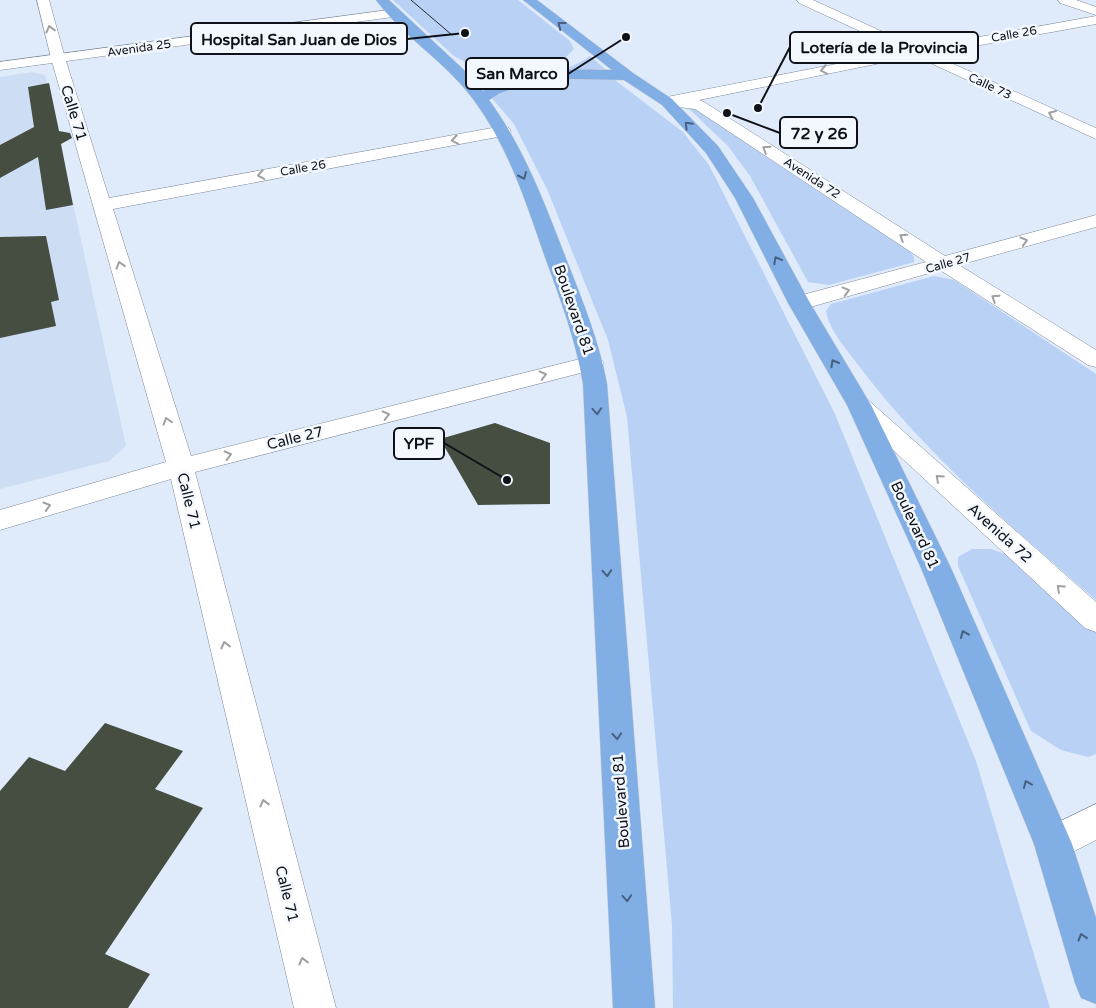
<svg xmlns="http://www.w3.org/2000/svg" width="1096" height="1008" font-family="'Varela Round',sans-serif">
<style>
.built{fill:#cddef4}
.green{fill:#b8d1f4}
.building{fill:#454e41}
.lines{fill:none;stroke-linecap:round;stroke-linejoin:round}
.minor-casing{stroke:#7d8896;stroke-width:1}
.tertiary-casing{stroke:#7d8896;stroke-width:1}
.trunk-casing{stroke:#cfd0d1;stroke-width:1}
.minor{fill:#fff;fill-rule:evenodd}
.tertiary{fill:#fff;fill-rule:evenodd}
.trunk{fill:#82aee6;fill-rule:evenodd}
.tram{stroke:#262b32;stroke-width:1}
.oneway{stroke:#48607f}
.oneway2{stroke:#9fa0a3}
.labels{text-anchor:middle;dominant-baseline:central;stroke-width:5;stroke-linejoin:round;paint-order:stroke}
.far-street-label{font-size:12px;fill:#0e1218;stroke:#f3f8fe}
.street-label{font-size:15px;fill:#0e1218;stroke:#f3f8fe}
.leader{fill:none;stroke:#0e1218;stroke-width:2}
.callout-dot{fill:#0e1218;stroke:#f3f8fe;stroke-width:2}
.callout{fill:#f3f8fe;stroke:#0e1218;stroke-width:2}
.callout-label{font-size:16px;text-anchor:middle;font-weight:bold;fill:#0e1218}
</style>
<rect width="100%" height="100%" fill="#dfebfb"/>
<!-- built -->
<path class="built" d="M32,72L45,75L126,446L109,461L0,489V77Z"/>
<!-- green -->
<g class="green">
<path d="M393,0H518L570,41L574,49L565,58L553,63L522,68L501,69L467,63L454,56Z"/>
<path d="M590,56L605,69C575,68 511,76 484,88L470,73C508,78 557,80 590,56Z"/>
<path d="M592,74L611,77L683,132L709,165L835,414L976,761L1050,1008H673L672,925L627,417L608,340L547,189L514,124L491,97L502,89Z"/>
<path d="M688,108H696L909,250L914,257V262L829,285L808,282L750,176L728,146Z"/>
<path d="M934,276L954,280L1096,374V600C1012,527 926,455 859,366C847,350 829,330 826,311L831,304Z"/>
<path d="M972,549H991L1011,556L1096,632V754L1088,757L1061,750L1031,731L958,566V557Z"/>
</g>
<!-- building -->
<g class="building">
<path d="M49,83L59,131L70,133L72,138L61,144L73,205L46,210L38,157L0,178V145L34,127L28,87Z"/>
<path d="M46,236L59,300L51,302L56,326L0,338V237Z"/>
<path d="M495,423L550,443V504L478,505L440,439Z"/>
<path d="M105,723L183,751L155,789L203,808L105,954L150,974L128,1008H0V791L29,757L65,771Z"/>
</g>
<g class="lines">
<!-- minor casing -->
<g class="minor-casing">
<g id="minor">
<path d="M37,0H49L65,58L109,198L503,126L509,128L511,131L509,134L503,136L113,209L191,456L592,356L600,358L604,363L600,368L195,472L336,1008H294L171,479L0,530V510L166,462L51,58Z"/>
<path d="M797,0H813L918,48L1096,16V24L931,54L1096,128V139L915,56L699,100L704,102L945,256L1096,215V227L959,265L1096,350V367L1088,365L940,270L807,308L799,309L791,308L788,303L791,298L926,262L695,109L662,105L659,102L662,99L667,97L903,51L799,3Z"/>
<path d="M1058,0H1076L1096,7V15L1060,3Z"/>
<path d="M859,398L868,400L1096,602V632L1085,628L850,410L847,405L850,400Z"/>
<path d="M1096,804V840L1053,862L1040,857L1034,844L1040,831Z"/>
</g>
</g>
<!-- tertiary casing -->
<g class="tertiary-casing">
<path id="tertiary" d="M396,9L400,10L402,13L400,16L0,70V62Z"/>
</g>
<!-- trunk casing -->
<g class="trunk-casing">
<path id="trunk" d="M376,0H389L463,69L483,91C518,68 571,69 612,70L523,0H537L633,73L672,99L718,146L753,198L810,303L871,405L951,568L1072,844L1096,918V1004L1081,998L1075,983L1034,844L921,568L847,405L788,303L735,198L706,153L662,105L624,80L572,79L530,83L500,93L489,100C525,149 545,205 567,261C583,302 599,341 607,384L655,1008H613L583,384C576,341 561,301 546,260C525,200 506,138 465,89C438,57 401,34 376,0Z"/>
</g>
<!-- minor -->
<use href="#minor" class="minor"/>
<!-- tertiary -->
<use href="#tertiary" class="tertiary"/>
<!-- trunk -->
<use href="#trunk" class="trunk"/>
<!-- tram -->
<path class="tram" d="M411,0L452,35"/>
</g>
<!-- one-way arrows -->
<defs><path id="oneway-chevron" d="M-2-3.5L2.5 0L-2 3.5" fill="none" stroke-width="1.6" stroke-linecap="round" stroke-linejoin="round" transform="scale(1.25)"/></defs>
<g class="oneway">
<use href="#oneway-chevron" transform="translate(561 25) rotate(-142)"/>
<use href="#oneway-chevron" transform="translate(688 125) rotate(-134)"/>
<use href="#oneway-chevron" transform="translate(523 176) rotate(66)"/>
<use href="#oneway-chevron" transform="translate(777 260) rotate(-118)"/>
<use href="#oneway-chevron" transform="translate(834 363) rotate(-120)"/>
<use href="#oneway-chevron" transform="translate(597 411) rotate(86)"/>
<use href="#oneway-chevron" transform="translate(607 573) rotate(86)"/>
<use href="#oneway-chevron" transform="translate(964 634) rotate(-113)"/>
<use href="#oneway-chevron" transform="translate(617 736) rotate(86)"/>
<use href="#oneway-chevron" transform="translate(1027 784) rotate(-113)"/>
<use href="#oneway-chevron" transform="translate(627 898) rotate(86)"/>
<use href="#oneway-chevron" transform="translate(1082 937) rotate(-107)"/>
</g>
<g class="oneway2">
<use href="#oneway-chevron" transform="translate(50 29) rotate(-104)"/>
<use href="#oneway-chevron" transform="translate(824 70) rotate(169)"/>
<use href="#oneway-chevron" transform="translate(1052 114) rotate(-155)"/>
<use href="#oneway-chevron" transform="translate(455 140) rotate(170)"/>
<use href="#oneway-chevron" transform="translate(766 149) rotate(-147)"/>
<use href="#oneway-chevron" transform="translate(261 175) rotate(170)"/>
<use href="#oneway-chevron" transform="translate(903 237) rotate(-147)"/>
<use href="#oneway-chevron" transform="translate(1024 241) rotate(-16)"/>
<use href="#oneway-chevron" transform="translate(120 265) rotate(-107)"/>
<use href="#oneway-chevron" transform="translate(846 291) rotate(-15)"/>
<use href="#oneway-chevron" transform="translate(995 298) rotate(-147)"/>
<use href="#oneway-chevron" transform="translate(543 375) rotate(-14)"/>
<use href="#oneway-chevron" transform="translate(386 415) rotate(-14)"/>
<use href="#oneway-chevron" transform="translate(167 421) rotate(-107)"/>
<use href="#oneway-chevron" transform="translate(228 455) rotate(-14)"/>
<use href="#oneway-chevron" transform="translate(939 478) rotate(-138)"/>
<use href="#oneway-chevron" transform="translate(47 506) rotate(-16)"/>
<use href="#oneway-chevron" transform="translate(1060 588) rotate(-138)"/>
<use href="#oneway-chevron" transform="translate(225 645) rotate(-104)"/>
<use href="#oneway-chevron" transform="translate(264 803) rotate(-104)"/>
<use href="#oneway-chevron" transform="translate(303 961) rotate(-104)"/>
</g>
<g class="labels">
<!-- far-street labels -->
<g class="far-street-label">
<text transform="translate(1014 34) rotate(-10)">Calle 26</text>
<text transform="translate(139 48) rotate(-8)">Avenida 25</text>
<text transform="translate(990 86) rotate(25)">Calle 73</text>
<text transform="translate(303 168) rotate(-10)">Calle 26</text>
<text transform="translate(812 178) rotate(33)">Avenida 72</text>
<text transform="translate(948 263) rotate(-16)">Calle 27</text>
</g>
<!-- street labels -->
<g class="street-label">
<text transform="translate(74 113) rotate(73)">Calle 71</text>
<text transform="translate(574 310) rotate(71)">Boulevard 81</text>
<text transform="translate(295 438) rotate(-14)">Calle 27</text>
<text transform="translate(189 501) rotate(76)">Calle 71</text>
<text transform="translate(915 525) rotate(65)">Boulevard 81</text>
<text transform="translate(1000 533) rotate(42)">Avenida 72</text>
<text transform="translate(621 801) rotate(-94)">Boulevard 81</text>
<text transform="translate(287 894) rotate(76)">Calle 71</text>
</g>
</g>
<!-- callouts -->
<path class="leader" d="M465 33L407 39M758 108L790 47M626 37L568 74M727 113L780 133M507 480L444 443"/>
<g class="callout-dot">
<circle cx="465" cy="33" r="5"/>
<circle cx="758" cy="108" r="5"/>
<circle cx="626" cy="37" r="5"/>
<circle cx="727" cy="113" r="5"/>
<circle cx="507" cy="480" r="5"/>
</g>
<g class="callout">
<rect x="191" y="23" width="216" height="31" rx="5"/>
<rect x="790" y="32" width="188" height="31" rx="5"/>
<rect x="466" y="58" width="102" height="31" rx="5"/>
<rect x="780" y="117" width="77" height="31" rx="5"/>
<rect x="394" y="428" width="50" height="31" rx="5"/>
</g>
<g class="callout-label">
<text x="299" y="45">Hospital San Juan de Dios</text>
<text x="884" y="53">Lotería de la Provincia</text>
<text x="517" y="79">San Marco</text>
<text x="819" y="139">72 y 26</text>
<text x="419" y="449">YPF</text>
</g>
</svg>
